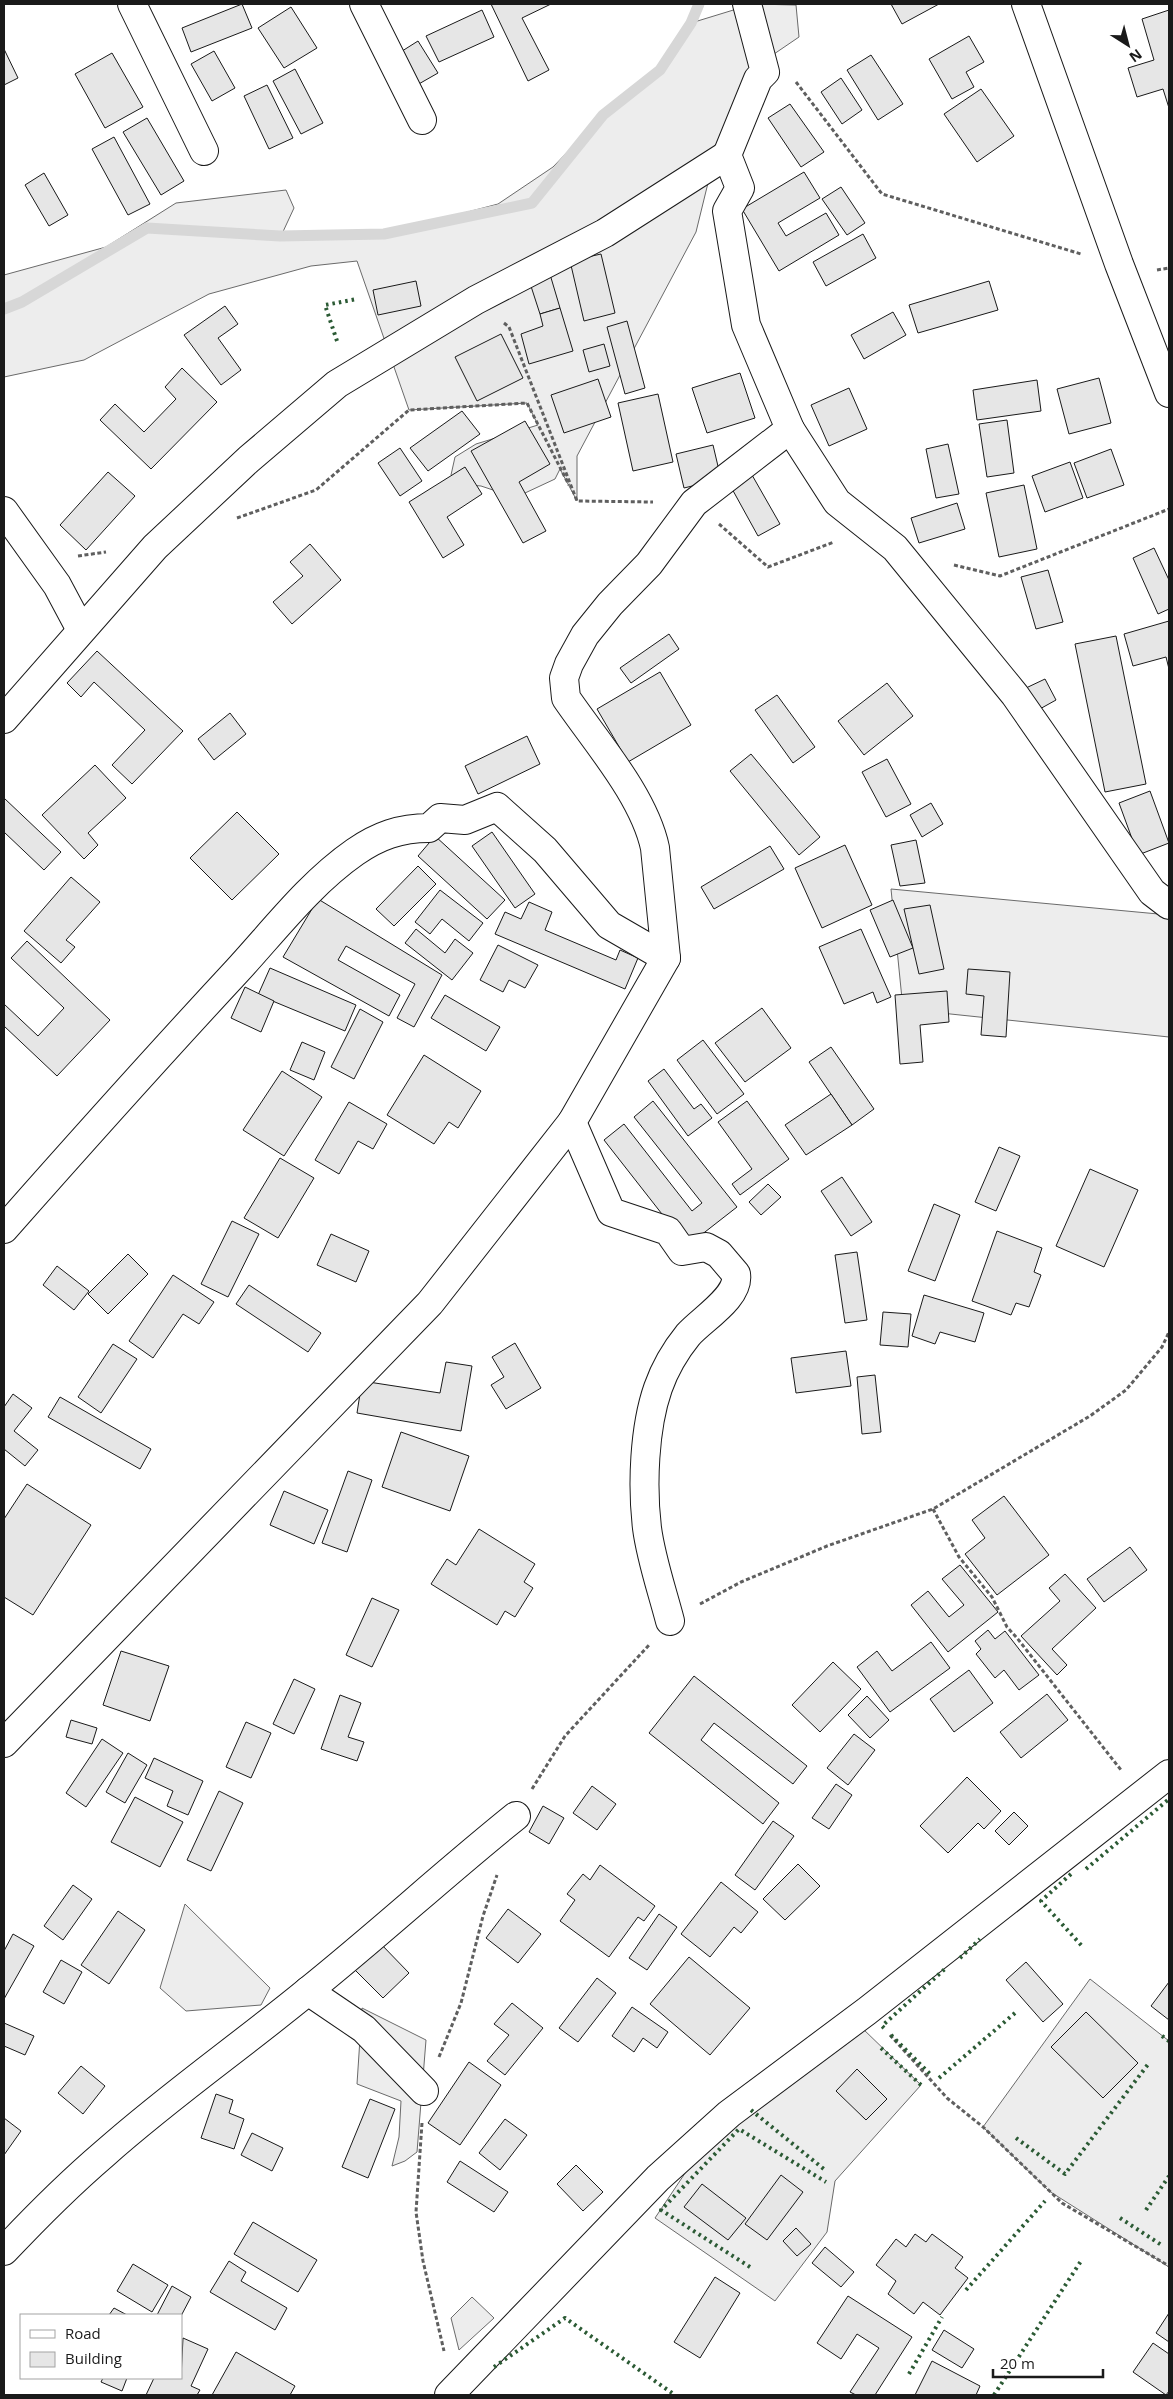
<svg xmlns="http://www.w3.org/2000/svg" width="1173" height="2399" font-family="'Open Sans',sans-serif">
<style>
.built{fill:#ededed;stroke:#6a6a6a}
.lines{fill:none;stroke-linecap:round;stroke-linejoin:round}
.stream{stroke:#d7d7d7;stroke-width:11}
.building{fill:#e6e6e6;stroke:#1a1a1a}
.minor-casing{stroke:#1a1a1a;stroke-width:30}
.path{stroke:#5f5f5f;stroke-width:3;stroke-dasharray:4 2.5;stroke-linecap:butt}
.minor{stroke:#fff;stroke-width:28}
.hedge{stroke:#2b5a34;stroke-width:4;stroke-dasharray:2.5 4;stroke-linecap:butt}
</style>
<rect width="100%" height="100%" fill="#fff"/>
<!-- built -->
<g class="built">
<path d="M753,4L796,5L799,37L752,69L750,81L719,138L696,232L577,456V501L560,469L555,479L525,493L505,494L481,486L459,484L451,475L455,457L476,444L538,425L527,403L409,410L357,261L311,266L209,294L84,360L4,377V275L106,247L176,203L286,190L294,208L281,236L384,234L498,204L553,167L603,115L660,70L691,23Z"/>
<path d="M891,889L1169,915V1037L903,1009Z"/>
<path d="M185,1904L270,1988L261,2005L186,2011L160,1988Z"/>
<path d="M1090,1979L1169,2041V2267L1049,2191L983,2127Z"/>
<path d="M362,2008L426,2040L417,2152L405,2161L392,2166L399,2137L401,2101L357,2084Z"/>
<path d="M861,2027L921,2085L835,2181L827,2232L775,2301L655,2218L710,2136Z"/>
<path d="M472,2297L494,2318L459,2350L451,2318Z"/>
</g>
<g class="lines">
<!-- stream -->
<path class="stream" d="M4,309L22,302L147,228L280,236L384,234L532,203L603,115L660,70L691,23L699,4"/>
</g>
<!-- building -->
<g class="building">
<path d="M242,4L252,28L191,52L182,28Z"/>
<path d="M491,4H551L522,18L549,70L528,81Z"/>
<path d="M891,4H939L902,24Z"/>
<path d="M291,7L317,48L284,68L258,28Z"/>
<path d="M482,10L494,37L439,62L426,36Z"/>
<path d="M1169,10V108L1163,89L1137,97L1128,68L1154,60L1142,19Z"/>
<path d="M969,36L984,62L966,72L974,87L952,99L929,59Z"/>
<path d="M418,41L438,73L417,85L399,53Z"/>
<path d="M4,49L18,78L4,85Z"/>
<path d="M214,51L235,88L212,101L191,64Z"/>
<path d="M112,53L143,107L105,128L75,74Z"/>
<path d="M871,55L903,104L878,120L847,70Z"/>
<path d="M295,69L323,123L301,134L273,81Z"/>
<path d="M841,78L862,110L842,124L821,92Z"/>
<path d="M267,85L293,138L269,149L244,96Z"/>
<path d="M981,89L1014,136L977,162L944,114Z"/>
<path d="M790,104L824,152L801,167L768,118Z"/>
<path d="M147,118L184,181L161,195L123,132Z"/>
<path d="M114,137L150,204L128,215L92,149Z"/>
<path d="M804,172L820,198L778,223L786,236L826,213L839,235L779,271L742,209Z"/>
<path d="M44,173L68,215L49,226L25,185Z"/>
<path d="M841,187L865,223L847,235L822,199Z"/>
<path d="M863,234L876,258L826,286L813,262Z"/>
<path d="M601,254L615,313L584,321L570,261Z"/>
<path d="M549,271L560,308L540,314L528,277Z"/>
<path d="M416,281L421,306L378,315L373,290Z"/>
<path d="M989,281L998,310L918,333L909,305Z"/>
<path d="M225,306L238,324L218,338L241,370L221,385L184,335Z"/>
<path d="M560,308L573,351L529,364L521,334L543,326L540,314Z"/>
<path d="M893,312L906,335L864,359L851,335Z"/>
<path d="M627,321L645,388L625,394L607,327Z"/>
<path d="M501,334L523,378L477,401L455,357Z"/>
<path d="M604,344L610,366L589,372L583,350Z"/>
<path d="M182,368L217,402L151,469L100,420L115,404L144,432L176,399L165,387Z"/>
<path d="M740,373L755,418L707,433L692,388Z"/>
<path d="M1099,378L1111,423L1069,434L1057,389Z"/>
<path d="M598,379L611,417L564,433L551,395Z"/>
<path d="M1037,380L1041,411L977,420L973,390Z"/>
<path d="M849,388L867,429L829,446L811,405Z"/>
<path d="M658,394L673,462L633,471L618,403Z"/>
<path d="M462,411L480,434L428,471L410,448Z"/>
<path d="M1007,420L1014,473L987,477L979,424Z"/>
<path d="M525,421L550,464L519,482L546,531L523,543L471,451Z"/>
<path d="M948,444L959,494L936,498L926,449Z"/>
<path d="M713,445L721,479L684,488L676,454Z"/>
<path d="M400,448L422,481L400,496L378,463Z"/>
<path d="M1111,449L1124,485L1087,498L1074,463Z"/>
<path d="M1070,462L1083,498L1045,512L1032,476Z"/>
<path d="M465,467L482,494L447,517L464,545L443,558L409,502Z"/>
<path d="M108,472L135,496L86,550L60,525Z"/>
<path d="M752,475L780,524L758,536L731,487Z"/>
<path d="M1024,485L1037,549L999,557L986,493Z"/>
<path d="M957,503L965,529L919,543L911,518Z"/>
<path d="M310,544L341,580L292,624L273,602L303,576L290,562Z"/>
<path d="M1154,548L1169,580V609L1158,614L1133,558Z"/>
<path d="M1048,570L1063,622L1036,629L1021,577Z"/>
<path d="M1169,621V669L1166,657L1133,666L1124,634Z"/>
<path d="M669,634L679,649L631,683L620,668Z"/>
<path d="M1116,636L1146,784L1105,792L1075,644Z"/>
<path d="M97,651L183,731L132,784L112,765L145,730L94,682L81,697L67,683Z"/>
<path d="M660,672L691,725L628,762L597,709Z"/>
<path d="M1045,679L1056,700L1038,710L1026,688Z"/>
<path d="M887,683L913,716L864,755L838,721Z"/>
<path d="M777,695L815,747L793,763L755,710Z"/>
<path d="M230,713L246,734L214,760L198,739Z"/>
<path d="M527,736L540,764L478,794L465,766Z"/>
<path d="M751,754L820,837L799,855L730,771Z"/>
<path d="M887,759L911,804L886,817L862,772Z"/>
<path d="M95,765L126,798L88,833L98,845L84,859L42,815Z"/>
<path d="M1150,791L1169,843L1138,855L1119,803Z"/>
<path d="M4,798L61,852L44,870L4,832Z"/>
<path d="M931,803L943,824L922,837L910,815Z"/>
<path d="M237,812L279,854L232,900L190,858Z"/>
<path d="M492,832L535,894L515,908L472,846Z"/>
<path d="M435,836L505,900L487,919L418,856Z"/>
<path d="M916,840L925,883L900,886L891,845Z"/>
<path d="M845,845L872,905L822,928L795,868Z"/>
<path d="M770,846L784,869L714,909L701,887Z"/>
<path d="M418,866L436,884L394,926L376,909Z"/>
<path d="M71,877L100,902L66,940L75,947L61,963L24,931Z"/>
<path d="M440,890L483,923L469,941L442,919L430,934L415,922Z"/>
<path d="M318,899L442,975L414,1027L397,1018L415,984L346,946L338,960L400,995L389,1016L283,957Z"/>
<path d="M893,900L913,948L890,957L870,910Z"/>
<path d="M529,902L552,912L545,930L616,960L620,950L638,958L625,989L495,934L505,912L521,919Z"/>
<path d="M930,905L944,969L919,974L904,909Z"/>
<path d="M416,929L445,953L455,939L473,953L452,980L405,943Z"/>
<path d="M861,929L891,997L877,1003L873,992L844,1004L819,947Z"/>
<path d="M27,941L110,1020L57,1076L4,1026V1004L38,1036L64,1008L11,958Z"/>
<path d="M498,945L538,965L525,988L509,980L503,992L480,980Z"/>
<path d="M270,968L356,1005L345,1031L258,995Z"/>
<path d="M968,969L1010,972L1006,1037L981,1035L984,996L966,994Z"/>
<path d="M245,987L274,1001L261,1032L231,1018Z"/>
<path d="M947,991L949,1022L920,1025L923,1062L900,1064L895,995Z"/>
<path d="M445,995L500,1027L486,1051L431,1018Z"/>
<path d="M762,1008L791,1048L745,1082L715,1043Z"/>
<path d="M360,1009L383,1022L354,1079L331,1067Z"/>
<path d="M703,1040L744,1094L717,1114L677,1060Z"/>
<path d="M302,1042L325,1052L314,1080L290,1070Z"/>
<path d="M831,1047L874,1109L852,1125L809,1062Z"/>
<path d="M424,1055L481,1091L458,1128L449,1122L434,1144L387,1115Z"/>
<path d="M664,1069L694,1109L701,1104L712,1118L688,1136L648,1081Z"/>
<path d="M282,1071L322,1097L284,1156L243,1130Z"/>
<path d="M831,1094L852,1125L806,1155L785,1125Z"/>
<path d="M653,1101L737,1207L687,1246L604,1140L624,1124L692,1211L702,1203L634,1117Z"/>
<path d="M747,1101L789,1159L740,1195L732,1184L752,1169L718,1122Z"/>
<path d="M349,1102L387,1124L373,1149L358,1141L339,1174L315,1160Z"/>
<path d="M999,1147L1020,1156L996,1211L975,1202Z"/>
<path d="M280,1158L314,1178L278,1238L244,1218Z"/>
<path d="M1090,1169L1138,1190L1104,1267L1056,1246Z"/>
<path d="M842,1177L872,1222L851,1236L821,1191Z"/>
<path d="M768,1184L781,1197L761,1215L749,1202Z"/>
<path d="M934,1204L960,1215L935,1281L908,1271Z"/>
<path d="M232,1221L259,1234L228,1297L201,1284Z"/>
<path d="M997,1231L1042,1248L1034,1272L1041,1275L1029,1307L1016,1303L1011,1315L972,1301Z"/>
<path d="M331,1234L369,1251L356,1282L317,1265Z"/>
<path d="M857,1252L867,1320L845,1323L835,1255Z"/>
<path d="M128,1254L148,1274L108,1314L88,1294Z"/>
<path d="M57,1266L89,1291L74,1310L43,1285Z"/>
<path d="M173,1275L214,1302L199,1324L183,1314L153,1358L129,1341Z"/>
<path d="M249,1285L321,1333L308,1352L236,1304Z"/>
<path d="M924,1295L984,1313L975,1342L940,1332L935,1344L912,1336Z"/>
<path d="M883,1312L911,1314L908,1347L880,1345Z"/>
<path d="M515,1343L541,1388L506,1409L491,1385L504,1377L492,1357Z"/>
<path d="M113,1344L137,1359L101,1413L78,1397Z"/>
<path d="M846,1351L851,1386L796,1393L791,1358Z"/>
<path d="M446,1362L472,1366L461,1431L357,1413L362,1381L440,1393Z"/>
<path d="M875,1375L881,1432L862,1434L857,1377Z"/>
<path d="M13,1394L32,1408L14,1431L38,1450L25,1466L4,1449V1407Z"/>
<path d="M60,1397L151,1449L140,1469L48,1417Z"/>
<path d="M401,1432L469,1456L450,1511L382,1487Z"/>
<path d="M348,1471L372,1480L347,1552L322,1543Z"/>
<path d="M27,1484L91,1525L33,1615L4,1597V1519Z"/>
<path d="M284,1491L328,1510L314,1544L270,1525Z"/>
<path d="M1004,1496L1049,1555L997,1595L965,1554L985,1538L972,1520Z"/>
<path d="M479,1529L535,1564L524,1582L533,1588L515,1617L505,1611L497,1625L431,1584L447,1559L456,1565Z"/>
<path d="M1130,1547L1147,1570L1104,1602L1087,1579Z"/>
<path d="M960,1565L998,1612L948,1652L911,1605L928,1591L949,1617L964,1605L942,1579Z"/>
<path d="M1065,1574L1096,1608L1052,1649L1067,1665L1057,1675L1021,1636L1060,1601L1049,1588Z"/>
<path d="M372,1598L399,1610L372,1667L346,1655Z"/>
<path d="M988,1630L995,1639L1005,1631L1039,1675L1019,1690L1004,1670L995,1678L976,1654L981,1649L975,1641Z"/>
<path d="M931,1642L950,1668L890,1712L857,1667L877,1651L892,1671Z"/>
<path d="M121,1651L169,1666L150,1721L103,1705Z"/>
<path d="M833,1662L861,1689L820,1732L792,1705Z"/>
<path d="M969,1670L993,1703L954,1732L930,1699Z"/>
<path d="M694,1676L807,1766L793,1784L714,1723L701,1740L779,1803L763,1824L649,1733Z"/>
<path d="M294,1679L315,1689L294,1734L273,1724Z"/>
<path d="M1047,1694L1068,1720L1021,1758L1000,1732Z"/>
<path d="M340,1695L361,1703L348,1737L364,1742L357,1761L321,1749Z"/>
<path d="M867,1696L889,1720L870,1738L848,1715Z"/>
<path d="M71,1720L97,1728L92,1744L66,1737Z"/>
<path d="M246,1722L271,1733L251,1778L226,1767Z"/>
<path d="M854,1734L875,1750L848,1785L827,1768Z"/>
<path d="M102,1739L123,1753L86,1807L66,1793Z"/>
<path d="M128,1753L147,1765L125,1803L106,1792Z"/>
<path d="M154,1758L203,1781L188,1815L167,1806L173,1791L145,1778Z"/>
<path d="M967,1777L1001,1811L984,1829L978,1823L948,1853L920,1826Z"/>
<path d="M836,1784L852,1795L829,1829L812,1818Z"/>
<path d="M592,1786L616,1804L597,1830L573,1813Z"/>
<path d="M219,1791L243,1803L211,1871L187,1860Z"/>
<path d="M135,1797L183,1822L160,1867L111,1842Z"/>
<path d="M543,1806L564,1818L549,1844L529,1832Z"/>
<path d="M1014,1812L1028,1826L1009,1845L995,1831Z"/>
<path d="M773,1821L794,1836L755,1890L735,1875Z"/>
<path d="M798,1864L820,1886L785,1920L763,1899Z"/>
<path d="M600,1865L655,1906L644,1921L638,1917L609,1957L560,1921L575,1900L567,1894L583,1874L590,1880Z"/>
<path d="M721,1882L758,1912L741,1933L734,1927L710,1957L681,1934Z"/>
<path d="M73,1885L92,1899L63,1940L44,1926Z"/>
<path d="M508,1909L541,1934L518,1963L486,1938Z"/>
<path d="M118,1911L145,1930L109,1984L81,1965Z"/>
<path d="M659,1914L677,1927L647,1970L629,1958Z"/>
<path d="M13,1934L34,1946L4,1999V1951Z"/>
<path d="M379,1942L409,1973L383,1998L353,1968Z"/>
<path d="M689,1957L750,2008L710,2055L650,2004Z"/>
<path d="M61,1960L82,1972L64,2004L43,1992Z"/>
<path d="M1026,1962L1063,2004L1043,2022L1006,1980Z"/>
<path d="M597,1978L616,1993L578,2042L559,2028Z"/>
<path d="M1169,1982V2020L1151,2006Z"/>
<path d="M512,2003L543,2028L505,2075L487,2061L509,2035L494,2024Z"/>
<path d="M632,2007L668,2032L657,2048L643,2038L634,2052L612,2036Z"/>
<path d="M1086,2012L1138,2063L1103,2098L1051,2047Z"/>
<path d="M4,2023L34,2036L25,2055L4,2046Z"/>
<path d="M469,2062L501,2085L460,2145L428,2123Z"/>
<path d="M81,2066L105,2086L83,2114L58,2093Z"/>
<path d="M857,2069L887,2099L866,2120L836,2091Z"/>
<path d="M216,2094L233,2100L229,2113L244,2119L234,2149L201,2138Z"/>
<path d="M370,2099L395,2109L368,2178L342,2167Z"/>
<path d="M4,2118L21,2131L4,2155Z"/>
<path d="M505,2119L527,2135L500,2170L479,2153Z"/>
<path d="M252,2133L283,2148L272,2171L241,2155Z"/>
<path d="M460,2161L508,2192L494,2212L447,2182Z"/>
<path d="M576,2165L603,2192L583,2211L557,2184Z"/>
<path d="M781,2175L803,2192L767,2240L745,2224Z"/>
<path d="M702,2184L746,2218L728,2240L684,2207Z"/>
<path d="M253,2222L317,2260L298,2292L234,2254Z"/>
<path d="M796,2228L811,2244L797,2256L783,2241Z"/>
<path d="M915,2234L926,2242L932,2234L963,2257L955,2268L968,2278L940,2315L923,2302L914,2314L888,2294L896,2281L876,2265L896,2239L906,2247Z"/>
<path d="M825,2247L854,2272L841,2287L812,2263Z"/>
<path d="M229,2261L246,2272L241,2281L287,2308L275,2330L210,2292Z"/>
<path d="M133,2264L168,2285L152,2312L117,2291Z"/>
<path d="M715,2277L740,2293L700,2358L674,2342Z"/>
<path d="M172,2286L191,2297L181,2316L157,2315Z"/>
<path d="M848,2296L912,2337L875,2395H856L850,2392L879,2348L857,2334L841,2359L817,2343Z"/>
<path d="M114,2308L127,2315H109Z"/>
<path d="M1169,2313V2342L1156,2333Z"/>
<path d="M944,2330L974,2349L962,2368L932,2350Z"/>
<path d="M183,2338L208,2349L191,2386L200,2390L197,2395H146L154,2378H181Z"/>
<path d="M1153,2343L1169,2354V2391L1166,2395L1133,2372Z"/>
<path d="M236,2352L295,2386L290,2395H212Z"/>
<path d="M932,2361L980,2386L976,2395H915Z"/>
<path d="M103,2378H127L122,2391L101,2382Z"/>
</g>
<g class="lines">
<!-- minor casing -->
<g class="minor-casing">
<g id="minor">
<path d="M132,4L204,151"/>
<path d="M364,4L422,120"/>
<path d="M1026,4L1119,264L1169,393"/>
<path d="M790,429L837,502L895,548L1015,695L1152,892L1169,905"/>
<path d="M4,511L57,585L81,630"/>
<path d="M4,719L155,547L249,459L337,384L476,300L605,233L727,155"/>
<path d="M4,1229C80,1143 157,1057 235,973C273,932 309,884 355,852C378,836 400,828 429,828L440,818L465,820L497,807L545,850L609,925L666,958"/>
<path d="M670,1621C662,1590 651,1559 647,1528C642,1486 644,1428 658,1388C665,1368 675,1351 688,1335C702,1319 740,1297 736,1274L719,1254L706,1247L682,1251L668,1231L611,1212L572,1122L666,958L655,848C644,796 596,742 566,698L564,678L569,664L585,635L610,604L649,564L694,503L790,429L746,325L727,211L740,188L727,155L758,79L765,72L747,4"/>
<path d="M4,1743L430,1303L572,1122"/>
<path d="M308,1991L364,2029L424,2091"/>
<path d="M4,2251C36,2217 69,2184 104,2154C169,2096 241,2046 308,1991C379,1934 445,1873 516,1816"/>
<path d="M449,2395L658,2178L729,2114L867,2011L1169,1774"/>
</g>
</g>
<!-- path -->
<g class="path">
<path d="M796,82L882,194L1081,254"/>
<path d="M1157,270L1169,268"/>
<path d="M504,323L509,327L577,501L653,502"/>
<path d="M237,518L316,490L409,410L527,403L569,485"/>
<path d="M719,524L768,567L834,542"/>
<path d="M78,556L106,552"/>
<path d="M954,565L1000,576L1169,509"/>
<path d="M933,1509L959,1557L992,1597L1007,1627L1017,1638L1121,1770"/>
<path d="M700,1604L741,1582L827,1546L933,1509L1090,1416L1126,1390L1162,1347L1169,1332"/>
<path d="M532,1789L565,1736L649,1645"/>
<path d="M890,2035L947,2098L983,2127L1062,2203L1169,2266"/>
<path d="M439,2057L461,2003L483,1916L497,1875"/>
<path d="M422,2123L416,2212L423,2261L444,2351"/>
</g>
<!-- minor -->
<use href="#minor" class="minor"/>
<!-- hedge -->
<g class="hedge">
<path d="M337,341L325,305L357,299"/>
<path d="M1086,1869L1169,1799"/>
<path d="M1071,1874L1041,1901L1082,1946"/>
<path d="M960,1958L980,1939"/>
<path d="M884,2028L882,2026L947,1967"/>
<path d="M891,2035L930,2074"/>
<path d="M1162,2036L1169,2041"/>
<path d="M881,2048L921,2085"/>
<path d="M939,2078L1015,2013"/>
<path d="M751,2110L825,2170"/>
<path d="M1016,2138L1065,2174L1149,2063"/>
<path d="M1146,2210L1169,2176"/>
<path d="M1120,2218L1163,2246"/>
<path d="M750,2267L661,2210L739,2129L826,2182"/>
<path d="M966,2290L1045,2201"/>
<path d="M494,2367L565,2318L675,2395"/>
<path d="M909,2374L942,2317"/>
<path d="M994,2395L1081,2261"/>
</g>
</g>
<!-- border -->
<rect width="1173" height="2399" fill="none" stroke="#1a1a1a" stroke-width="10"/>
<!-- legend -->
<rect x="20" y="2314" width="162" height="65" fill="#ffffff" stroke="#a3a3a3"/>
<rect x="30" y="2330" width="25" height="8" fill="#ffffff" stroke="#a3a3a3"/>
<text x="65" y="2339" font-size="15" fill="#1a1a1a">Road</text>
<rect x="30" y="2352" width="25" height="15" fill="#e6e6e6" stroke="#a3a3a3"/>
<text x="65" y="2364" font-size="15" fill="#1a1a1a">Building</text>
<!-- north arrow -->
<g transform="translate(1128 45) rotate(144)" stroke="#ffffff" stroke-width="4" paint-order="stroke">
<path d="M0-4L9 19L0 12L-9 19Z" fill="#1a1a1a"/>
<text y="-8" font-size="14" font-weight="bold" text-anchor="middle" fill="#1a1a1a">N</text>
</g>
<!-- scale -->
<path d="M993 2369v8h110v-8" fill="none" stroke="#1a1a1a" stroke-width="2.5"/>
<text x="1000" y="2369" font-size="15" fill="#1a1a1a" stroke="#ffffff" stroke-width="4" paint-order="stroke">20 m</text>
</svg>
